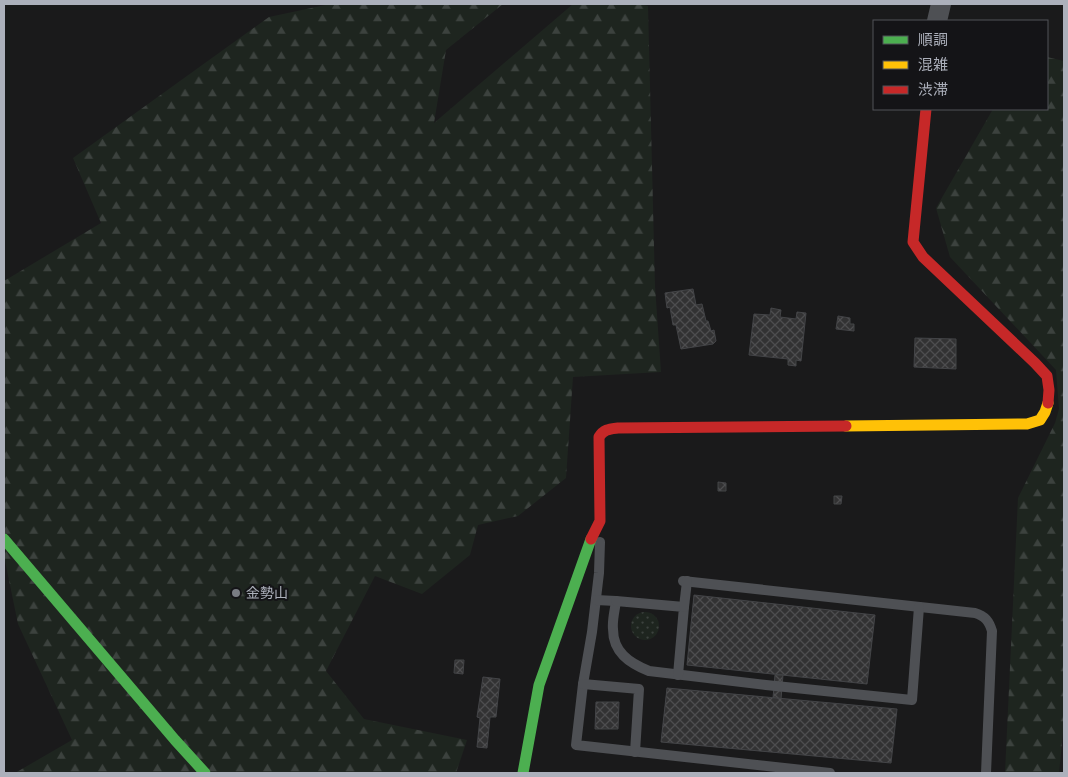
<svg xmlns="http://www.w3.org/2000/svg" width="1068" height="777" font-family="Rubik,'Noto Sans JP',sans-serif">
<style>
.green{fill:url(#green-dots)}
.forest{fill:url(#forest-firs)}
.building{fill:url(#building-cross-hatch);stroke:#434447}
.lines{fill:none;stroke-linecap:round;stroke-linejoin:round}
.lane{stroke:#4e5054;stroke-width:10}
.street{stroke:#4e5054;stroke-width:20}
.fast{stroke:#4caf50;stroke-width:11}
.slow{stroke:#ffc107;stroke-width:11}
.jam{stroke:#c62828;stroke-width:11}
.poi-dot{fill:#797c83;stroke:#141417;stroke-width:2}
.labels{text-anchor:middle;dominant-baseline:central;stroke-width:4;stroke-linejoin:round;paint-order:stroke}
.poi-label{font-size:14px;fill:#acb0bb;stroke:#141417;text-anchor:start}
</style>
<defs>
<pattern id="green-dots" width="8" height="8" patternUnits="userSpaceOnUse" patternTransform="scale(1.25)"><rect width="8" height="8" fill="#1e251f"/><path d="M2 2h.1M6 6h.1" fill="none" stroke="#3c423e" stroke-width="1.8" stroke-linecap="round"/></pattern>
<pattern id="forest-firs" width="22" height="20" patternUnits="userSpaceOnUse" patternTransform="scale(1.25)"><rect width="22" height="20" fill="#1e251f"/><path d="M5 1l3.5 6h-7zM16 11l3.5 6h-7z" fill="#3c423e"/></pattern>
<pattern id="building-cross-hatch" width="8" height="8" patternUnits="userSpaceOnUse" patternTransform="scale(1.25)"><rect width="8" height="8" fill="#323233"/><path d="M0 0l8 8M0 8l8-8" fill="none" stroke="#4d4d4f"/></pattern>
</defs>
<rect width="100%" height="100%" fill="#1a1a1b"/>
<!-- green -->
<circle class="green" cx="645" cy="626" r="14"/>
<!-- forest -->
<g class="forest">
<path d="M330,4H503L446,50L434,123L573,4H638L648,6L655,286L661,372L573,377L566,478L518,516L478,525L470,555L422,594L375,576L326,671L364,719L467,740L456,773H15L72,740L18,624L4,556V281L101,223L73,158L269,17Z"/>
<path d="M1047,57L1064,61V723L1059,773H1005L1018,498L1055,423L1059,409L1056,370L950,257L936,208L993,109H1047Z"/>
</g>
<!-- building -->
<g class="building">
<path d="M693,289L696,305L702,304L706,321H708L711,331L714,330L716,341L713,344L681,349L676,325H673L670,307L667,308L665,293Z"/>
<path d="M771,308L781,310L780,317L796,319L797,312L806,313L801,361L796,360V366L788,365V359L749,355L754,314L770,315Z"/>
<path d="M838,316L850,318V324H854V331L836,329Z"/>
<path d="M915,338L956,339V369L914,367Z"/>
<path d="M718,482L726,483V491H718Z"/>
<path d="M834,496H842L841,504H834Z"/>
<path d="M694,595L875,615L867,684L687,665Z"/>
<path d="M455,660H464L463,674L454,673Z"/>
<path d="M775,675H783L781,699L773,698Z"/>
<path d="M483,677L500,679L496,717H490L487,748L477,747L480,718L477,717Z"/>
<path d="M667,688L897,709L891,763L661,742Z"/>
<path d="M596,702H619L618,729H595Z"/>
</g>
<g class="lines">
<!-- lane -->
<g class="lane">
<path d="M600,542L599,573L592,632L583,684L576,745L830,773"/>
<path d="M683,581L975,613C985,616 989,621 992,631L986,773"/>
<path d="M596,600L616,601C615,610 612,620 613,629C613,652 629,663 649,671L766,685L912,700L919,607"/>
<path d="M616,601L684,607L678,675"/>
<path d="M684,607L687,581"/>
<path d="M583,684L639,689L635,752"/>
</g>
<!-- street -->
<path class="street" d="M937,21L941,4"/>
<!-- fast -->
<g class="fast">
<path d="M4,539L175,740L205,773"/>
<path d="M523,773L539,685L591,539"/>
</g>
<!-- slow -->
<path class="slow" d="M846,426L1027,424L1040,420L1045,412L1048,403"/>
<!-- jam -->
<g class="jam">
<path d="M926,109L913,242L923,257L1035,363L1047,376L1049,390L1048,403"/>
<path d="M591,539L600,521L599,437C604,429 610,429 618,428L846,426"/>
</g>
</g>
<!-- markers -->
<circle class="poi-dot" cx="236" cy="593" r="5"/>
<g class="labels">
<!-- poi labels -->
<g class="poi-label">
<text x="246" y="593">金勢山</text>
</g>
</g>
<!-- border -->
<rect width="1068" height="777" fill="none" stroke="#acb0bb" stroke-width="10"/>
<!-- legend -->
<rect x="873" y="20" width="175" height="90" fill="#141417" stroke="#515259"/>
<rect x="883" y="36" width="25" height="8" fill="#4caf50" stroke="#515259"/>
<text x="918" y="45" font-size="15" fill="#acb0bb">順調</text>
<rect x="883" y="61" width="25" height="8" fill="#ffc107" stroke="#515259"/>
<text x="918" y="70" font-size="15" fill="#acb0bb">混雑</text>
<rect x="883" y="86" width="25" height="8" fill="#c62828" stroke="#515259"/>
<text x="918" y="95" font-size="15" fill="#acb0bb">渋滞</text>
</svg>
